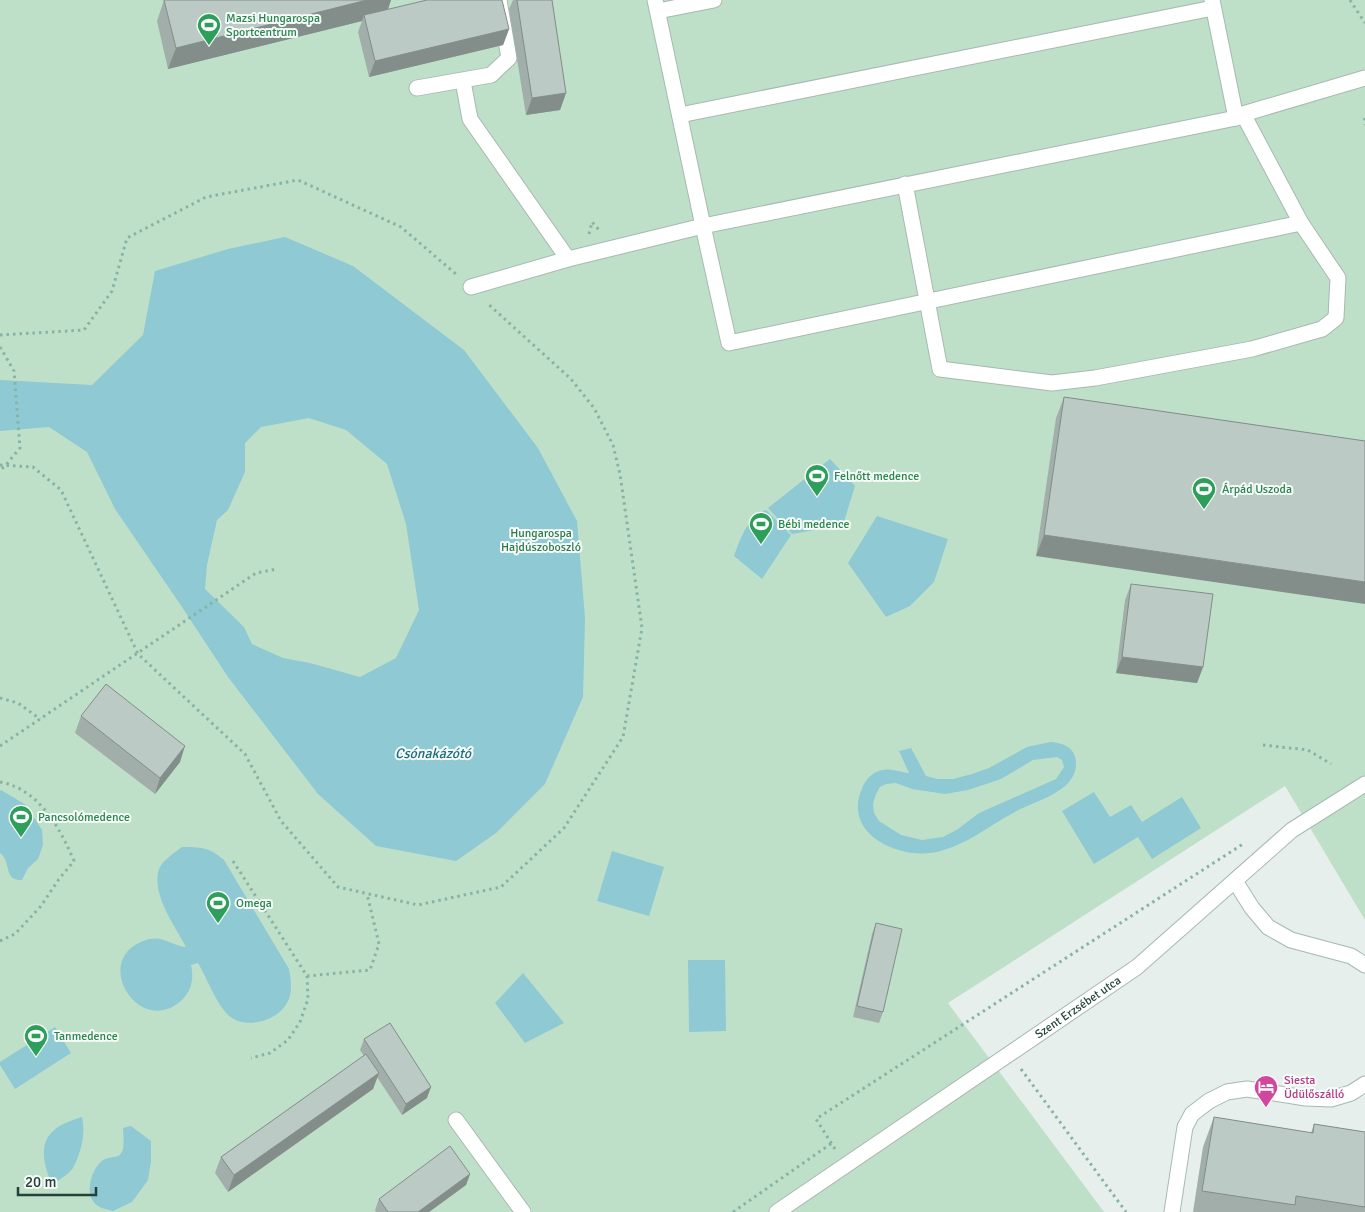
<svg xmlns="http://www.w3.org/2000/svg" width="1365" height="1212" font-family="Signika,sans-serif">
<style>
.green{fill:#bfe0c8}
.water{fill:#8ec9d4;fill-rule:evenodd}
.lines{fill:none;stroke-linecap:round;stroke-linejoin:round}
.minor-casing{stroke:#a8b8b2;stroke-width:17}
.path{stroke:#86b3a5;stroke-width:3;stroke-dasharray:2.5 4;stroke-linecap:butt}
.minor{stroke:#fff;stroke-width:15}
.wall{fill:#a1aea9}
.shaded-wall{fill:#838d89}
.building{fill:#bbcac4;stroke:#838d89}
.labels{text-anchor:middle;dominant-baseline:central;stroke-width:4;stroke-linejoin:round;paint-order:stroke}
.leisure-label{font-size:12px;fill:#27864d;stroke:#f7fbf9;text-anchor:start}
.park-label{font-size:12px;fill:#2d7a4b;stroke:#f7fbf9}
.street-label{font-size:12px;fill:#24423a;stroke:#f7fbf9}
.hotel-label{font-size:12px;fill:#b23c85;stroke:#f7fbf9;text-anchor:start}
.water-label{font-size:14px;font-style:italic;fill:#1c6f80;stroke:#f7fbf9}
</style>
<rect width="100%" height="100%" fill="#e6efeb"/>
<!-- green -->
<path class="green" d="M0,0H1365V920L1285,786L948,1003L1104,1212H0Z"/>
<!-- water -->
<g class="water">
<path d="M285,237L353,266L464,350L538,448L577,521L585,618L583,697L545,784L496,833L456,861L376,846L318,794L228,677L180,604L115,509L87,452L49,427L0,431V380L92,385L143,335L155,271L228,249ZM309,418L346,430L387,464L406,524L419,610L396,658L360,677L310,663L283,658L252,644L244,627L205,589L207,565L217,520L228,510L245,472V443L261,427Z"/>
<path d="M830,459L855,486L843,525L792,534L768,508Z"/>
<path d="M766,510L791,535L762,579L734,556C741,537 747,518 766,510Z"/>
<path d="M877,516L948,539L934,582L910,606L886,617L848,563Z"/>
<path d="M1050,742C1063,743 1075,747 1076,762C1077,789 1044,798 1025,807C996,820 969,845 937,852C898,860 840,833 863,786C867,778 873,772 882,770C890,768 901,772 909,773L899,751L911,748L926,776L938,779H953L972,774L989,768L1027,747ZM1057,757L1062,760L1064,767L1056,779L979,813L958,829L943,837L922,840L901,835L879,821L874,813L873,804L876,794L880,787L886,784L896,783L912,789L945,794L968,790L1001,779L1033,760Z"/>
<path d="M1,790L26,805L42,830L43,845L38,859L28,868L22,880C3,881 12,862 0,853V791Z"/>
<path d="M1094,792L1110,817L1131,805L1142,822L1182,797L1201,828L1152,859L1138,837L1094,864L1062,811Z"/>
<path d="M182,847C201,847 209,847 224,860L289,969C291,981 293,992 287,1003C278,1020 249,1029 232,1018C218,1009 207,978 198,963L191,965C194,978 192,990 182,1000C139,1040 87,956 149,939C164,936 173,946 186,947C175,926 151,894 159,869C163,860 174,853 182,847Z"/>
<path d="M612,851L664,867L649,916L597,901Z"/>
<path d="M688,960H725L726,1031L689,1032Z"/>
<path d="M523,973L564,1023L525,1043L495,1003Z"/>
<path d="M55,1027L71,1053L15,1089L0,1065V1062Z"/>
<path d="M82,1117C86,1133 81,1153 73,1168C70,1173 63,1177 58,1181L49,1177C36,1141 48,1127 82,1117Z"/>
<path d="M131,1126L151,1141V1161L148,1180L132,1202L113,1211C106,1209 97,1208 93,1201C85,1189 93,1165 105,1159C111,1156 118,1159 122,1152C125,1146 123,1135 123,1128Z"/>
</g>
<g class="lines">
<!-- minor casing -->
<g class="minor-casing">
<g id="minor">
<path d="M1212,0L1236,118"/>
<path d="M658,11L714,0"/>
<path d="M463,81L470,119L568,259"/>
<path d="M417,88L491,75L509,58L499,0"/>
<path d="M1243,114L1301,223L729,343L703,226L1236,118L1243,114L1365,78"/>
<path d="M680,115L1213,8"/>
<path d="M905,184L940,369L1052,383L1095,378L1252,349L1322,329L1336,318L1338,278L1301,223"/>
<path d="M471,287L568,259L703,226L655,0"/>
<path d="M1235,881L1252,908L1268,927L1291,940L1351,956L1365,965"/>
<path d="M456,1120L523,1212"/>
<path id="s1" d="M777,1212L1137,967L1292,830L1365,784"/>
<path d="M1172,1212L1185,1127L1192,1114L1209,1101L1227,1092L1247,1089L1306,1098L1331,1099L1351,1093L1365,1084"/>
</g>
</g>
<!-- path -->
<g class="path">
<path d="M1350,0L1365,23"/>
<path d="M1365,118L1364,122L1365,125"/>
<path d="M589,234L592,222L600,231"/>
<path d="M0,335L84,330L112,291L127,238L206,197L298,180L401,227L457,275"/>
<path d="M0,347L14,371L20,448L5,466L0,470"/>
<path d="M0,465L33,467L61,490L138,654L245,754L281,821L338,887L418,905L501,887L564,828L623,737L642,628L620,474L613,445L594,408L571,379L487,303"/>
<path d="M0,698L18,703L40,719"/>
<path d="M1263,745L1308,750L1331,764"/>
<path d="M0,746L256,573L277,569"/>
<path d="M0,782C39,789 60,828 74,861L59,879L41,906L15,934L0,941"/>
<path d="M233,861L307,976L308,999L300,1022L288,1040L270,1053L251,1058"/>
<path d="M307,976L370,970L379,944L367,894"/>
<path d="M1021,1069L1126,1212"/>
<path d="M835,1149L816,1119L1243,844"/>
<path d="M733,1212L832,1143"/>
</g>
<!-- minor -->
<use href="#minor" class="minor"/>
</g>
<!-- wall -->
<g class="wall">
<path d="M164,0H391L388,9L509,29L503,45L369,77L358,32L362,21L168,69L157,21Z"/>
<path d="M513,0H552L566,93L560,110L526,115L509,9Z"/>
<path d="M1064,397L1365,441L1036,556L1056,418Z"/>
<path d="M1131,584L1203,667L1197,683L1116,673L1125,600Z"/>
<path d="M81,716L180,762L155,794L75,733Z"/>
<path d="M876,923L883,1012L879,1023L853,1017L872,934Z"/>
<path d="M364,1039L427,1098L402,1115L377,1077L373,1089L228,1192L215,1173L221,1157L364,1056L360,1050Z"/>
<path d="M1214,1117L1311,1133L1314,1124L1365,1132V1212H1193L1203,1147Z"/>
<path d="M470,1174L466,1185L429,1212H376L375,1210L379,1199Z"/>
</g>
<!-- shaded-wall -->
<g class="shaded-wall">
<path d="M367,0H391L386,15H364L362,21L168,69L176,48Z"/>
<path d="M509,29L503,45L369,77L375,61Z"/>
<path d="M566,93L560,110L526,115L532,98Z"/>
<path d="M1044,535L1365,582V604L1036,556Z"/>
<path d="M1122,657L1203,667L1197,683L1116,673Z"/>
<path d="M185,746L180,762L155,794L160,778Z"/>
<path d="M379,1073L373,1089L228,1192L234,1175Z"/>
<path d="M431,1087L427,1098L402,1115L406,1104Z"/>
<path d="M470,1174L466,1185L429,1212H418Z"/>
</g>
<!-- building -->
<g class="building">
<path d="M164,0H367L176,48Z"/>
<path d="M427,0H502L509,29L375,61L364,15Z"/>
<path d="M517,0H552L566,93L532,98Z"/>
<path d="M1064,397L1365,441V582L1044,535Z"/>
<path d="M1131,584L1213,594L1203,667L1122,657Z"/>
<path d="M106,684L185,746L160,778L81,716Z"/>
<path d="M876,923L902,929L883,1012L857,1006Z"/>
<path d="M390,1023L431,1087L406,1104L364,1039Z"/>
<path d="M366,1054L379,1073L234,1175L221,1157Z"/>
<path d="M1214,1117L1313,1133L1314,1124L1365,1132V1207L1296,1196L1295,1205L1202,1191Z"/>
<path d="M450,1146L470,1174L418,1212H388L379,1199Z"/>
</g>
<!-- icons -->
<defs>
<g id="stadium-pin" transform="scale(1.25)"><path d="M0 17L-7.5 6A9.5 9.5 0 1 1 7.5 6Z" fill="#2e9e5b" stroke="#f7fbf9"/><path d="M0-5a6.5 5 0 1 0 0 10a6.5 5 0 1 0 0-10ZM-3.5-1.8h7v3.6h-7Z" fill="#fff"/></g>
<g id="hotel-pin" transform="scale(1.25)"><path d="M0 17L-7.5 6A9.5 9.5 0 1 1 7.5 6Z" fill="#d1479c" stroke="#f7fbf9"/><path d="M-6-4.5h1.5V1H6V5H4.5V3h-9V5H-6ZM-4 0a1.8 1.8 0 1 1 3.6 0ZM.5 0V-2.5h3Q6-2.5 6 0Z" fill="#fff"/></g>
</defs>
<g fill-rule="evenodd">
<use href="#stadium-pin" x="209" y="25"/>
<use href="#stadium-pin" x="817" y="476"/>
<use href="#stadium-pin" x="1204" y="489"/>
<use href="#stadium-pin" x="761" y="524"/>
<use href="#stadium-pin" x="21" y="817"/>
<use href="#stadium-pin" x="218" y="903"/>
<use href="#stadium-pin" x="36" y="1036"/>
<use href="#hotel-pin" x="1266" y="1087"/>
</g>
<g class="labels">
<!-- leisure labels -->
<g class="leisure-label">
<text x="226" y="18">Mazsi Hungarospa<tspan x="226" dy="14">Sportcentrum</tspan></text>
<text x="834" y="476">Felnőtt medence</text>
<text x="1222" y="489">Árpád Uszoda</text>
<text x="778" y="524">Bébi medence</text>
<text x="38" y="817">Pancsolómedence</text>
<text x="236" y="903">Omega</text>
<text x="54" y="1036">Tanmedence</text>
</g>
<!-- park labels -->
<g class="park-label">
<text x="541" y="533">Hungarospa<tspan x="541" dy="14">Hajdúszoboszló</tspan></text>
</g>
<!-- street labels -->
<g class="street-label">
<text stroke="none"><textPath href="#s1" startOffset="364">Szent Erzsébet utca</textPath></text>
</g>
<!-- hotel labels -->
<g class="hotel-label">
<text x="1284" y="1080">Siesta<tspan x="1284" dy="14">Üdülőszálló</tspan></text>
</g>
<!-- water labels -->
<g class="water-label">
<text x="433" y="753">Csónakázótó</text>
</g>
</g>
<!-- scale -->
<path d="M18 1187v8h78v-8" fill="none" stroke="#24423a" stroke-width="2.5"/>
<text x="25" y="1187" font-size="15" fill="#24423a" stroke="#f7fbf9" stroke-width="4" paint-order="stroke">20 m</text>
</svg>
